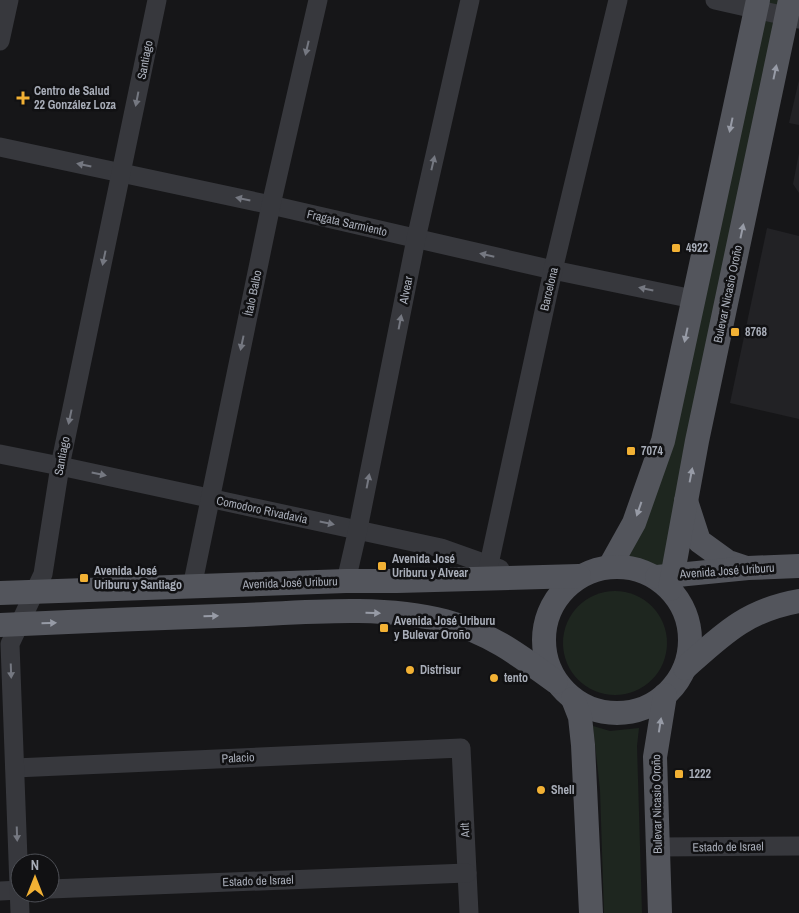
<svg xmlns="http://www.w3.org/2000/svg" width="799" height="913" font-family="'Archivo Narrow',sans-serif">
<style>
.built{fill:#222225}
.green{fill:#1e261f}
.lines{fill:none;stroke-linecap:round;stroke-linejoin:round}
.minor{stroke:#37383d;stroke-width:19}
.major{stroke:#53555c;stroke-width:24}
.oneway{fill:#757881}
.oneway2{fill:#979ba6}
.poi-dot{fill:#f2b134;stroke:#111113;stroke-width:2}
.labels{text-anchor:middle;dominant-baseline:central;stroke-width:5;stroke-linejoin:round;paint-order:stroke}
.street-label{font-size:12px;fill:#a8adb8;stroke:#111113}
.poi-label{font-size:12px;font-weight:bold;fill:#a8adb8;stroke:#111113;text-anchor:start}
</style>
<rect width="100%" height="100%" fill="#161618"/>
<!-- built -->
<g class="built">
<path d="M799,80V125L789,123Z"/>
<path d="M799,153V193L793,184Z"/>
<path d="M767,228L799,236V419L730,403Z"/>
</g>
<!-- green -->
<g class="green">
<path d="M758,0H790L672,575L656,577L639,569L625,566H610L634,523Z"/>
<circle cx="615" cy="643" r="52"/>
<path d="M593,726L610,731L639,728L637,746L642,913H604L600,790Z"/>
</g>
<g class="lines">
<!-- minor -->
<g class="minor">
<path d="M715,0L799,19"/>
<path d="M0,41L9,0"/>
<path d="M0,147L271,205L553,270L693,299"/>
<path d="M0,454L60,466L441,548L500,569"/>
<path d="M486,578L553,270L618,0"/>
<path d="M346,581L358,529L416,239L470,0"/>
<path d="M192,587L271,205L318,0"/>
<path d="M15,768L461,748L469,913"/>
<path d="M658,847L799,846"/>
<path d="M50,889L467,873"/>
<path d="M0,891L20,890"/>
<path d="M20,913L10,644L43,574L60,466L157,0"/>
</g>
<!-- major -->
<g class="major">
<path d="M686,501L699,541L728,562L746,568"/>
<path d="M610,566L634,523L663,441L758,0"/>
<circle cx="617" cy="640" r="73"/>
<path d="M657,577L748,568L799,566"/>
<path d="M670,589L697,441L790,0"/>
<path d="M0,593L346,581H397L579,576"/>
<path d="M0,625C82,621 163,618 245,615C308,612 383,605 445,621C490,633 519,655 556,682"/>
<path d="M685,668C723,634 747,610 799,601"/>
<path d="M573,699L580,717L583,745L591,913"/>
<path d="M660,913L655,757L665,695"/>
</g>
</g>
<!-- one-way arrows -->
<defs><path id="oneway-solid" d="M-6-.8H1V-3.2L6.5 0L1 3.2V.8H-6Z" transform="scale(1.25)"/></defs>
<g class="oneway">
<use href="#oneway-solid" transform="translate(307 48) rotate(103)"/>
<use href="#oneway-solid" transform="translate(137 99) rotate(101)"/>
<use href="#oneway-solid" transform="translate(433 163) rotate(-77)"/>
<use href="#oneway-solid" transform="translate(84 165) rotate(-168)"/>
<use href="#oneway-solid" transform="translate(243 199) rotate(-168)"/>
<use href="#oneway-solid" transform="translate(487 255) rotate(-167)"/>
<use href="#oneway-solid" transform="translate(104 258) rotate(102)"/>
<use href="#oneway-solid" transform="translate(646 289) rotate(-168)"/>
<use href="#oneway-solid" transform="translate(400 322) rotate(-79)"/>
<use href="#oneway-solid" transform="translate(242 343) rotate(102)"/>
<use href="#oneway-solid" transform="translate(70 417) rotate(102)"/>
<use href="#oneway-solid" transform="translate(99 474) rotate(12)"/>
<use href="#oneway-solid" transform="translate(368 481) rotate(-79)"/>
<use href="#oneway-solid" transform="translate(327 523) rotate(12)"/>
<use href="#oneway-solid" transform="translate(11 671) rotate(88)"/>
<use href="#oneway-solid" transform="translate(17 834) rotate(88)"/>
</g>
<g class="oneway2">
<use href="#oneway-solid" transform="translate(775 72) rotate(-78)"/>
<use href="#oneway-solid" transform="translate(731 125) rotate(102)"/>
<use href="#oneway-solid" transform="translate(742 231) rotate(-78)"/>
<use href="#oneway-solid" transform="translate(686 335) rotate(102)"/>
<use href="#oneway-solid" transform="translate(691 475) rotate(-79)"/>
<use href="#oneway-solid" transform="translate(639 509) rotate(109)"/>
<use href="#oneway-solid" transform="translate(373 613) rotate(2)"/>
<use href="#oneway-solid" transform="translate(211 616) rotate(-2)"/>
<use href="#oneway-solid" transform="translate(49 623) rotate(-2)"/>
<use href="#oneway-solid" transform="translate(660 725) rotate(-81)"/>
</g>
<!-- markers -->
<g class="poi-dot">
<path d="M20.5 90.5h5v5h5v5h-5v5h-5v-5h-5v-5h5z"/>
<rect x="671" y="243" width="10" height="10" rx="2.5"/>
<rect x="730" y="327" width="10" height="10" rx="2.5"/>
<rect x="626" y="446" width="10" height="10" rx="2.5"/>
<rect x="377" y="561" width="10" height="10" rx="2.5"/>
<rect x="79" y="573" width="10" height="10" rx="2.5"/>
<rect x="379" y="623" width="10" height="10" rx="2.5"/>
<circle cx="410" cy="670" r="5"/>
<circle cx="494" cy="678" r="5"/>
<rect x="674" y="769" width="10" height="10" rx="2.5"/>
<circle cx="541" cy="790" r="5"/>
</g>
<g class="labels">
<!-- street labels -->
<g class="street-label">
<text transform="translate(145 60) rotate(-79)">Santiago</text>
<text transform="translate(347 223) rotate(13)">Fragata Sarmiento</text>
<text transform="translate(549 289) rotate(-77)">Barcelona</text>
<text transform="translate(406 290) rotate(-79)">Alvear</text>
<text transform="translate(253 293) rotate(-78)">Ítalo Balbo</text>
<text transform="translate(728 294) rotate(-78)">Bulevar Nicasio Oroño</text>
<text transform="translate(62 456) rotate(-79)">Santiago</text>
<text transform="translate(262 510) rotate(12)">Comodoro Rivadavia</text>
<text transform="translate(727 571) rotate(-4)">Avenida José Uriburu</text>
<text transform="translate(290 583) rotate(-2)">Avenida José Uriburu</text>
<text transform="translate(238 758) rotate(-3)">Palacio</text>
<text transform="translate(657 804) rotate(-91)">Bulevar Nicasio Oroño</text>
<text transform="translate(465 830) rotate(-93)">Arlt</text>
<text transform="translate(728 847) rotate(-1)">Estado de Israel</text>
<text transform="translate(258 881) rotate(-2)">Estado de Israel</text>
</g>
<!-- poi labels -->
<g class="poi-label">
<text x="34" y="91">Centro de Salud<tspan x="34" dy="14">22 González Loza</tspan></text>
<text x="686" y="248">4922</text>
<text x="745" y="332">8768</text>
<text x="641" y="451">7074</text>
<text x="392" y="559">Avenida José<tspan x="392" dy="14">Uriburu y Alvear</tspan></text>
<text x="94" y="571">Avenida José<tspan x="94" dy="14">Uriburu y Santiago</tspan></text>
<text x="394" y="621">Avenida José Uriburu<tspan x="394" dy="14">y Bulevar Oroño</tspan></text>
<text x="420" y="670">Distrisur</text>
<text x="504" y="678">tento</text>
<text x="689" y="774">1222</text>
<text x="551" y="790">Shell</text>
</g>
</g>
<!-- north arrow -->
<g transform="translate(35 878)"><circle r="24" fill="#111113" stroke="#4d4f55"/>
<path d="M0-4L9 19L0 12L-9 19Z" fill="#f2b134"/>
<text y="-8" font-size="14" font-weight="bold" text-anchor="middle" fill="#a8adb8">N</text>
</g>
</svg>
